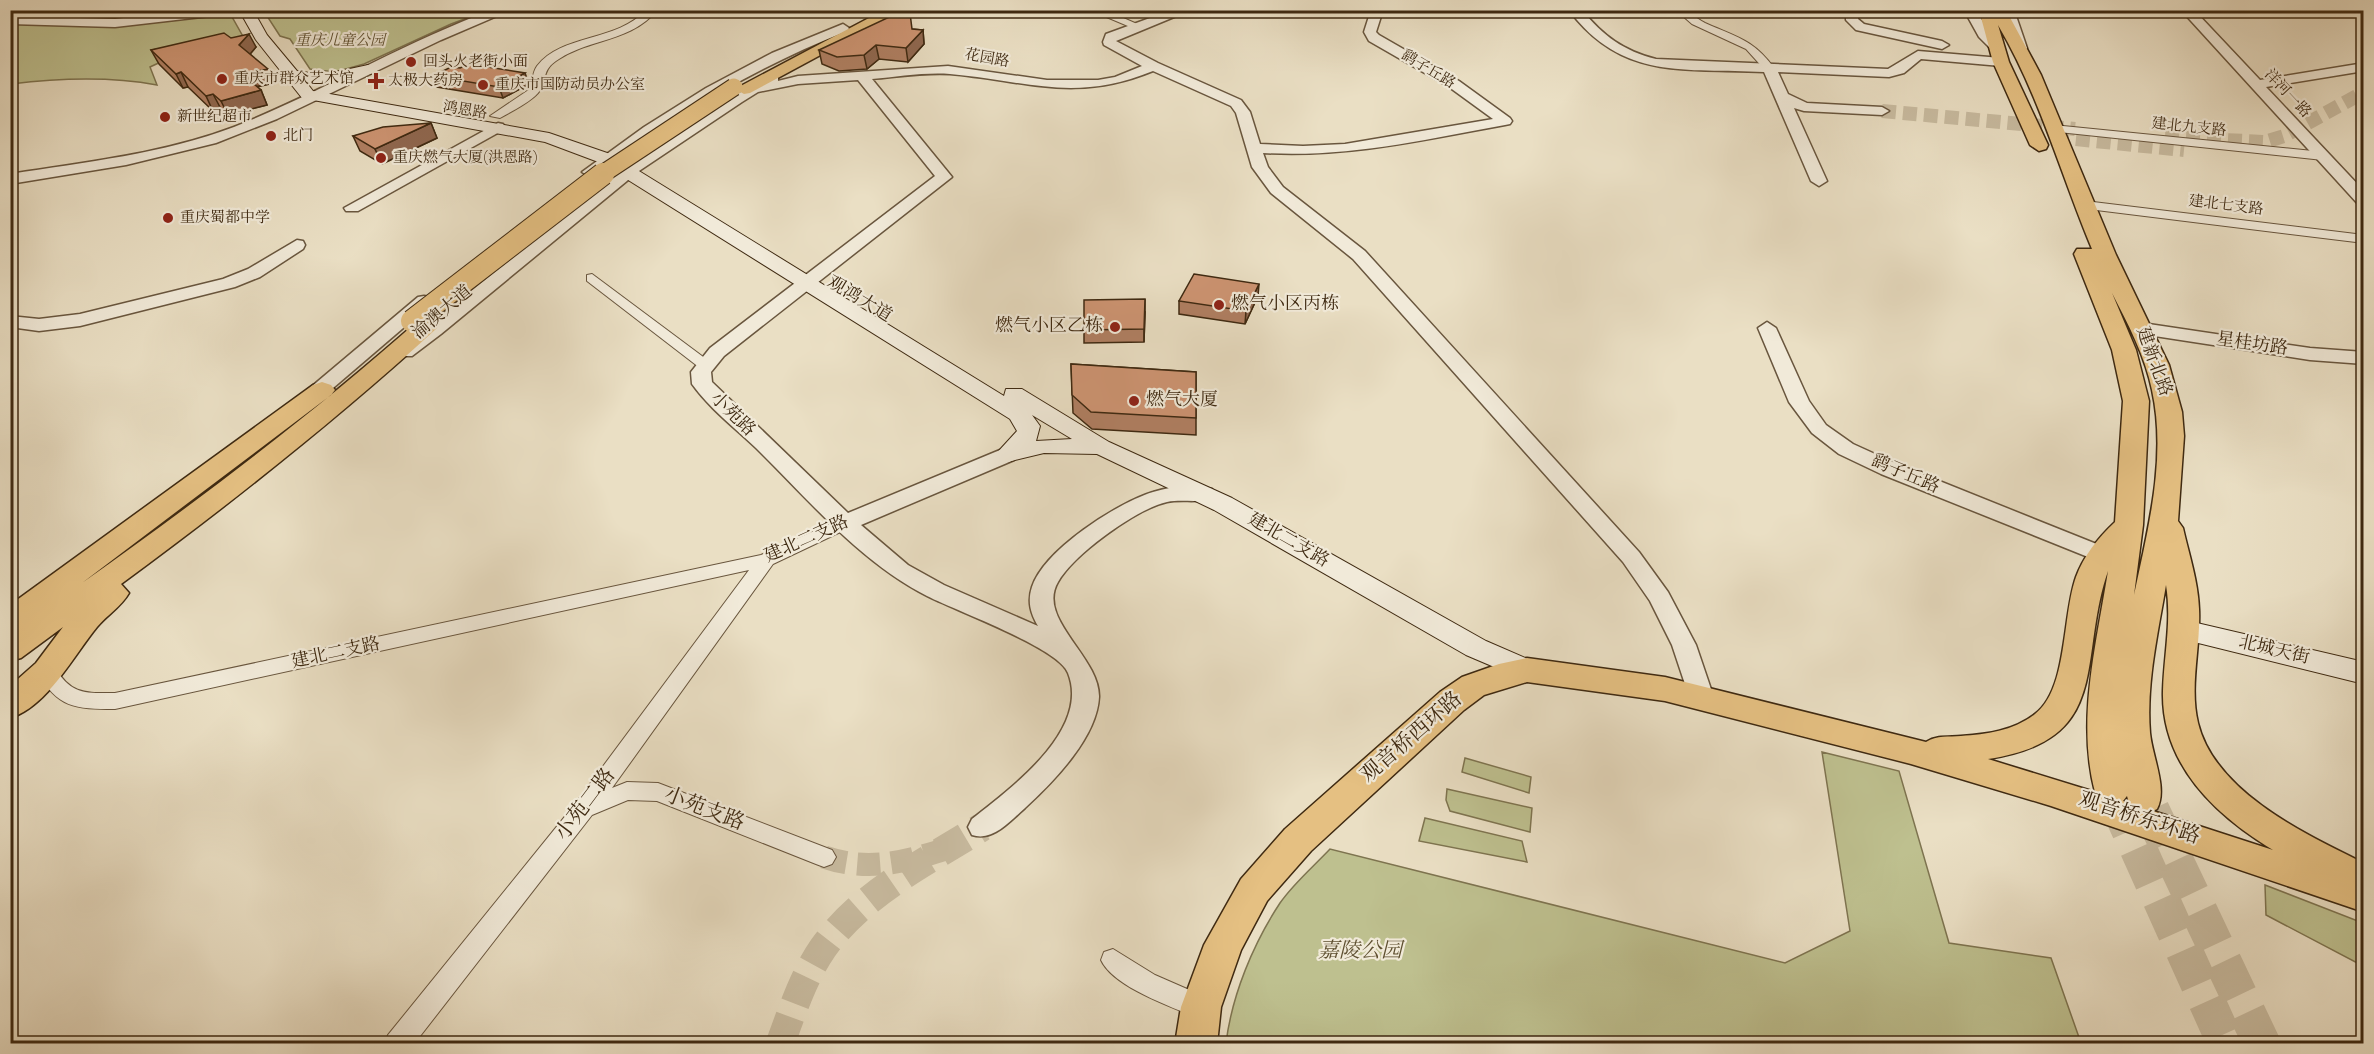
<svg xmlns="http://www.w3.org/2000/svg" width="2374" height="1054" font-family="'Sorts Mill Goudy','Noto Serif SC',serif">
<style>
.green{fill:#bec08f;stroke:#7e7450;stroke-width:1.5}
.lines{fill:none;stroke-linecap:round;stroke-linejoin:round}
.minor-tunnel{stroke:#c8bba0;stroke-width:23;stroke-dasharray:23 11;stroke-linecap:butt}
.tertiary-tunnel-far1{stroke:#c8bba0;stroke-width:14;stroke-dasharray:14 7;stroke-linecap:butt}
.tertiary-tunnel{stroke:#c8bba0;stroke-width:29;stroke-dasharray:29 14;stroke-linecap:butt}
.primary-tunnel{stroke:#c8bba0;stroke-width:37;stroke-dasharray:37 19;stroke-linecap:butt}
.minor-casing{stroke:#69563e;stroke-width:2}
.tertiary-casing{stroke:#69563e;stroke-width:3}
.secondary-casing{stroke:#3e2911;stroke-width:2}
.primary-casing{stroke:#3e2911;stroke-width:3}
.minor{fill:#f1ead9;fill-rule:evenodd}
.tertiary{fill:#f1ead9;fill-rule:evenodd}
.secondary{fill:#f1ead9;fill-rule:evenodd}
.primary{fill:#e5c082;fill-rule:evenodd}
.primary-bridge-far1-casing{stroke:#3e2911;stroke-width:19;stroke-linecap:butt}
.primary-bridge-casing{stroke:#3e2911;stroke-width:24;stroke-linecap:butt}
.primary-bridge-far1{stroke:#e5c082;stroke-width:17}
.primary-bridge{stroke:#e5c082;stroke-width:22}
.wall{fill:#b07f62;stroke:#3e2911;stroke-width:1.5}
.shaded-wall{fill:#906850;stroke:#3e2911;stroke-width:1.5}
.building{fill:#cd9472;stroke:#3e2911;stroke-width:1.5}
.poi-dot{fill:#8f2418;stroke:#f1ead9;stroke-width:2}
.labels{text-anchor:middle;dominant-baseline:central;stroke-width:4.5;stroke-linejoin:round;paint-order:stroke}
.far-park-label{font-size:15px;font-style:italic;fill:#5e4f30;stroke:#f1ead9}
.far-street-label{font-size:15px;fill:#3e2911;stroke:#f1ead9}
.far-poi-label{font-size:15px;fill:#3e2911;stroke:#f1ead9;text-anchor:start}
.street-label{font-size:18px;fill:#3e2911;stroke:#f1ead9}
.poi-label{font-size:18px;fill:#3e2911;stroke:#f1ead9;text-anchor:start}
.near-street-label{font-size:21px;fill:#3e2911;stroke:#f1ead9}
.near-park-label{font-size:21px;font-style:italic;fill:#5e4f30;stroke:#f1ead9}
</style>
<rect width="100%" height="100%" fill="#eadfc4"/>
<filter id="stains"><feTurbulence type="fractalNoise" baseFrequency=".00333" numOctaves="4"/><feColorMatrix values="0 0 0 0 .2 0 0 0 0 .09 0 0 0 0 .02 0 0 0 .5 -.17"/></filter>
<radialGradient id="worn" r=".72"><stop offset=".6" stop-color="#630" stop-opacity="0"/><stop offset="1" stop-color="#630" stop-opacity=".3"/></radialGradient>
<!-- green -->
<g class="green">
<path d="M270,10L486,11L451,24L364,64L335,72L310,69L290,39L280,36L267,16Z"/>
<path d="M220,14L232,17L245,40L165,60L150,67L157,85C108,76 60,78 11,84V21L79,26Z"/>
<path d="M1822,752L1899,771L1949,943L2051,958L2081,1043H1226C1232,995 1253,944 1280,903C1293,884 1314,866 1330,849L1785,963L1850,931Z"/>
<path d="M1465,758L1531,777L1529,793L1462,772Z"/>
<path d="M1447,789L1532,808L1530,832L1450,811L1446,800Z"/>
<path d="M1425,818L1522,841L1527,862L1419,841Z"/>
<path d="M2265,885L2363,923V966L2266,915Z"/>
</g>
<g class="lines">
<!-- minor-tunnel -->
<path class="minor-tunnel" d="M824,857C868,872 906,862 949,848"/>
<!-- tertiary-tunnel-far1 -->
<g class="tertiary-tunnel-far1">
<path d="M1882,111L2075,129"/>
<path d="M2055,137L2184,150"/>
<path d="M2165,137L2265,142L2284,136L2364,92"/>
</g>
<!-- tertiary-tunnel -->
<path class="tertiary-tunnel" d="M780,1044C792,1012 803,977 823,948C862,893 926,862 982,827"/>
<!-- primary-tunnel -->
<g class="primary-tunnel">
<path d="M2115,797L2226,1044"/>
<path d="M2151,810L2262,1044"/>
</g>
<!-- minor casing -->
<g class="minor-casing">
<g id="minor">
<path d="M646,10H657C631,42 591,38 559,59C539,71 549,81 538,93C529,103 512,111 500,118L490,116L530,89C533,81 532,73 537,66C561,34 617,42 646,10Z"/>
<path d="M1090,10H1105L1144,27L1135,29Z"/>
<path d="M1676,10C1689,10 1694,17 1705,23C1736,37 1753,39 1774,68L1765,70L1746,49L1692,24Z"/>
<path d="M2053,125L2323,152L2329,156L2323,160L2049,131L2047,129Z"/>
<path d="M2085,201L2364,235V243L2080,208V202Z"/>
<path d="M592,274L710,362L713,365L710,368H700L587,281V275Z"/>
<path d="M845,517L851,519L854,523L851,527L773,564L612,788L627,782L658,783L832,850L836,857L832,864L824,867L816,864L657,801L628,800L592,815L414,1044H384L388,1035L575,804L749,570L115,709C75,709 57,708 37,671L40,666L47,664L54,666C71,695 84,693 115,693L761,555Z"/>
<path d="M1113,949L1155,975L1210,999L1214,1007L1210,1015L1201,1019C1174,1008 1113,987 1101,960L1104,952Z"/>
</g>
</g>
<!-- tertiary casing -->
<g class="tertiary-casing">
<g id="tertiary">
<path d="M191,10H234L228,14L115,27L10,24V16L115,19Z"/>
<path d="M492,10H511L441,40L277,119L216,143L126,165L10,184V174C85,162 163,154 234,127C322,92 403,43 492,10Z"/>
<path d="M1172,10H1191L1116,41L1158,63L1241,100L1250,112L1260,144L1303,146L1345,144L1493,119L1449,87L1369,41L1364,32L1371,10H1383L1376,32L1379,35L1459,81L1510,118L1512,121L1510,124L1505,125C1423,140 1347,158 1263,153L1268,167L1283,187L1365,251L1639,552L1668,592L1696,645L1714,698L1710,705L1701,708L1692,705L1672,645L1650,601L1623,562L1353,259L1271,193L1252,167L1236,113L1231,106L1153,71C1075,103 1028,81 950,74C925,72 897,77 872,79L952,177L724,356L711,372L712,382L848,513L1000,450H1014L1018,455L1014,460L861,525L908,565L944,585L1038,626C1031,614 1027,602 1032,587C1044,550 1117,503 1153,492C1171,486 1193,484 1212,489L1215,494L1212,499C1197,503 1181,499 1167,502C1136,509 1073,555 1058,582C1036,619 1100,657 1099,697C1097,738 1053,782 1025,808C1010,821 993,842 972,835L968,827L972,819C1010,789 1091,730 1068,673C1059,648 954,610 927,596C860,562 809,500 756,448C735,428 709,408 692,384L691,372L710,348L935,176L858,80L798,84L758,92L742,102L639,171L441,334L412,356H398L395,352L645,152L768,75H778V81L798,76L948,66L1047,80H1098L1115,77L1142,66L1104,45L1103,42L1106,34Z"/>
<path d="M1569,10H1582C1603,36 1624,51 1656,59L1888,69L1918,51L2001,58L2008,62L2001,66L1921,59L1904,73L1889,77L1778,72L1788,94L1807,103L1882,107L1889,111L1882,115L1804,111L1794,108L1827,181L1819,186L1811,181L1764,72C1685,68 1622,81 1569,10Z"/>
<path d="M1846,10H1858V19L1864,24L1942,41L1949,45L1942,49L1856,30L1846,20Z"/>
<path d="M1964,10H1976L1989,32L2004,47L2002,50H1992L1979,37Z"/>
<path d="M2002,10H2014L2027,48L2025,51H2015L2013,48Z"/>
<path d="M2181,10H2194L2260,80L2364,63V71L2266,87L2364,191V206L2358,204Z"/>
<path d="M843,24L849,28L847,31C756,67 674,116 595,175L590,177L582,172L644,127L706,88L772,53Z"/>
<path d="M498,123L503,124L505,127L503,130L358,211H346L344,208Z"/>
<path d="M297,240L303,241L305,245L303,249L260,277L235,287L80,326L39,331L10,327V316L39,319L80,314L223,279L248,269Z"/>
<path d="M424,296L430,297L433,301L430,305L312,406H298L295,402L298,398L418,297Z"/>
<path d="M1767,322L1776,328L1809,401L1826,425L1853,444L1897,464L2109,549L2113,554L2109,559L2101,562L2093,559L1881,474L1839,454L1812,433L1789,402L1758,328Z"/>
<path d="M2142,323L2310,348L2364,352V364L2310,360L2135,333L2133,329L2135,325Z"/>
</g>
</g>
<!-- secondary casing -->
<g class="secondary-casing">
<g id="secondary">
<path d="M239,10H253L267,35L297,71L322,75L368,65L376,70L373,73L322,85L306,82L313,91L549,133L613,155L1004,396L1006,389H1022L1109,442L1232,498L1486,641L1537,663L1541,670L1537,677L1527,681L1466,655L1214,510L1097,454L1044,453L1007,462L999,460L995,455L1017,431L1010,419L601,163L545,142L302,98L256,40ZM1032,415L1072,439L1036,441L1040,426Z"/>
<path d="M2184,620L2364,662V684L2174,637L2170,630L2174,623Z"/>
</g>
</g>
<!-- primary casing -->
<g class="primary-casing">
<g id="primary">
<path d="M884,10H904L750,93L744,94L735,89Z"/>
<path d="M1979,10H2006L2041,75L2116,255L2169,365L2182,412L2184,436L2178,521L2183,528C2189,555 2198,581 2199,609C2201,646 2189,686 2198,723C2215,792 2305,834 2364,863V912L2051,806L1911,764L1665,701L1527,682L1484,695L1464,710L1311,851L1267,901L1241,950L1221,1007L1217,1044H1175L1181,1007L1204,945L1241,879L1285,829L1440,692L1462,677L1499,664L1527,658L1665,677L1926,742C1937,735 1949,737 1961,736C1987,734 2013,731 2035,714C2068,689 2062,616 2076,577C2084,555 2098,538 2115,522L2123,401L2112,350L2074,254L2077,249H2092C2061,175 2039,94 1998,25L2009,62L2048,145L2046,149L2039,151L2030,145L1993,62ZM2112,293C2128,324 2145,356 2152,390C2167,458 2148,529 2134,595L2143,525L2149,401L2136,350ZM2108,571C2097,642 2076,720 2095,792L1988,759C2114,740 2077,660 2108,571ZM2166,585C2172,621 2164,655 2163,691C2161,764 2215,815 2273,850L2153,811L2157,809C2168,789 2152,756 2150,733C2146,684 2158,633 2166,585ZM2127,796L2129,803L2123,801Z"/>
<path d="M428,317L436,319L440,324L436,329C336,420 230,504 121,584L129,593C121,607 107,615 97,627C74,655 47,707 10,718V686L36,663L63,627L21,658L10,661V634L15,631L10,632V605L313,385L322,382L331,385L335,390L331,395L82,583C199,500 313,414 420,319Z"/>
</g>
</g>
<!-- minor -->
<use href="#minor" class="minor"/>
<!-- tertiary -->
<use href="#tertiary" class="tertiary"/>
<!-- secondary -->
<use href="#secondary" class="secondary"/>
<!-- primary -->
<use href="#primary" class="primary"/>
<!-- primary-bridge-far1 casing -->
<g class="primary-bridge-far1-casing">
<path id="primary-bridge-far1" d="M601,175L734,87"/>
</g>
<!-- primary-bridge casing -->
<g class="primary-bridge-casing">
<path id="primary-bridge" d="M412,321L603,174"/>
</g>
<!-- primary-bridge-far1 -->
<use href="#primary-bridge-far1" class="primary-bridge-far1"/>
<!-- primary-bridge -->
<use href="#primary-bridge" class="primary-bridge"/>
</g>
<!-- wall -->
<g class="wall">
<path d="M912,29L923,30L924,44L908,62L879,59L867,69L839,71L822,64L819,50Z"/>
<path d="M231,38L256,47L250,54L274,83L257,87L261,90L267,105L228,115L221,109L213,111L188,87L183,88L159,64L151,50Z"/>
<path d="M460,68L529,84L503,98L437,87L433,76Z"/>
<path d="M431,123L437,138L382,164L360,151L353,136Z"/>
<path d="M1258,296L1245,324L1179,314V301Z"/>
<path d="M1145,312L1144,342L1084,343V330Z"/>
<path d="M1071,364L1196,372V435L1092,429L1073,413Z"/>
</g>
<!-- shaded-wall -->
<g class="shaded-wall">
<path d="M923,30L924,44L908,62L906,48Z"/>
<path d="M249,34L256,47L246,59L239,45Z"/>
<path d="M876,45L879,59L867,69L864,55Z"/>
<path d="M268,69L274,83L249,88L242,74Z"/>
<path d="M181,72L188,87L183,88L176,74Z"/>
<path d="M525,73L529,84L503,98L499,87Z"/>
<path d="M261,90L267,105L228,115L221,101Z"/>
<path d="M213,94L221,109L213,111L206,96Z"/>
<path d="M431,123L437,138L382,164L375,149Z"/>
<path d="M1259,284L1258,296L1245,324L1246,311Z"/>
<path d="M1145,299V312L1144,342V329Z"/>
</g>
<!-- building -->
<g class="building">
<path d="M902,11L910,13L912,29L923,30L906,48L876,45L864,55L837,57L819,50Z"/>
<path d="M224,33L231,38L249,34L239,45L268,69L242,74L261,90L221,101L213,94L206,96L181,72L176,74L151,50Z"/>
<path d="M469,64L525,73L499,87L433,76L451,67L460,68Z"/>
<path d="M431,123L375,149L353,136L383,127Z"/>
<path d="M1194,274L1259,284L1246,311L1179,301Z"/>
<path d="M1145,299L1144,329L1084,330V300Z"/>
<path d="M1071,364L1196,372V418L1091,412L1072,395Z"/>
</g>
<!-- markers -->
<g class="poi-dot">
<circle cx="411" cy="62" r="6"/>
<circle cx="222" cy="79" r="6"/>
<path d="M373 72h6v6h6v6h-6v6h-6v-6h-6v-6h6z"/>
<circle cx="483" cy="85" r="6"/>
<circle cx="165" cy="117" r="6"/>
<circle cx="271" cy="136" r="6"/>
<circle cx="381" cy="158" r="6"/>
<circle cx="168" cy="218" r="6"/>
<circle cx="1219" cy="305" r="6"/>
<circle cx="1115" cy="327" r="6"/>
<circle cx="1134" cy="401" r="6"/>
</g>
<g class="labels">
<!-- far-park labels -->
<g class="far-park-label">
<text x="340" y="41">重庆儿童公园</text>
</g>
<!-- far-street labels -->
<g class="far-street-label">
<text transform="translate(987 59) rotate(10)">花园路</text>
<text transform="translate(1428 70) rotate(31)">鹞子丘路</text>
<text transform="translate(2287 94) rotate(47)">洋河一路</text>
<text transform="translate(465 111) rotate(9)">鸿恩路</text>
<text transform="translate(2189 128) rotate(6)">建北九支路</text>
<text transform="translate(2226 206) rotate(7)">建北七支路</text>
</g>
<!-- far-poi labels -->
<g class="far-poi-label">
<text x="423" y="62">回头火老街小面</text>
<text x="234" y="79">重庆市群众艺术馆</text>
<text x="388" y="81">太极大药房</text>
<text x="495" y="85">重庆市国防动员办公室</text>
<text x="177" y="117">新世纪超市</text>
<text x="283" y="136">北门</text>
<text x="393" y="158">重庆燃气大厦(洪恩路)</text>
<text x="180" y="218">重庆蜀都中学</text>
</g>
<!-- street labels -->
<g class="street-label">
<text transform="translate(859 300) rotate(31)">观鸿大道</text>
<text transform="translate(443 313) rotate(-40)">渝澳大道</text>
<text transform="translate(2252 345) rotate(8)">星桂坊路</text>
<text transform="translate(2153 362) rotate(70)">建新北路</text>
<text transform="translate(732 415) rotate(44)">小苑路</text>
<text transform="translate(1905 475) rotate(23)">鹞子丘路</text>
<text transform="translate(807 540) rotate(-24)">建北二支路</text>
<text transform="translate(1288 541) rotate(30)">建北二支路</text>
<text transform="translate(2274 651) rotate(13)">北城天街</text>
<text transform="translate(336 654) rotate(-12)">建北二支路</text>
</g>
<!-- poi labels -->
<g class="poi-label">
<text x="1231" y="305">燃气小区丙栋</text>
<text x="1103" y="327" text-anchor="end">燃气小区乙栋</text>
<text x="1146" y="401">燃气大厦</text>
</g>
<!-- near-street labels -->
<g class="near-street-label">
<text transform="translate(1412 738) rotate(-41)">观音桥西环路</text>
<text transform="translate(586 805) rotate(-53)">小苑二路</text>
<text transform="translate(704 810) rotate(21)">小苑支路</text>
<text transform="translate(2139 819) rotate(18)">观音桥东环路</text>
</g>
<!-- near-park labels -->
<g class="near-park-label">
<text x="1360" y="952">嘉陵公园</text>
</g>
</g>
<!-- margin -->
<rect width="2374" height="1054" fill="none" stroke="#eadfc4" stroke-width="36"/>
<rect x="12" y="12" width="2350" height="1030" fill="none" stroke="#3e2911" stroke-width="3"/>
<rect x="18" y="18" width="2338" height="1018" fill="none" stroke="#3e2911" stroke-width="1.5"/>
<rect width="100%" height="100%" filter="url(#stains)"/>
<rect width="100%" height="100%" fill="url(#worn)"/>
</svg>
